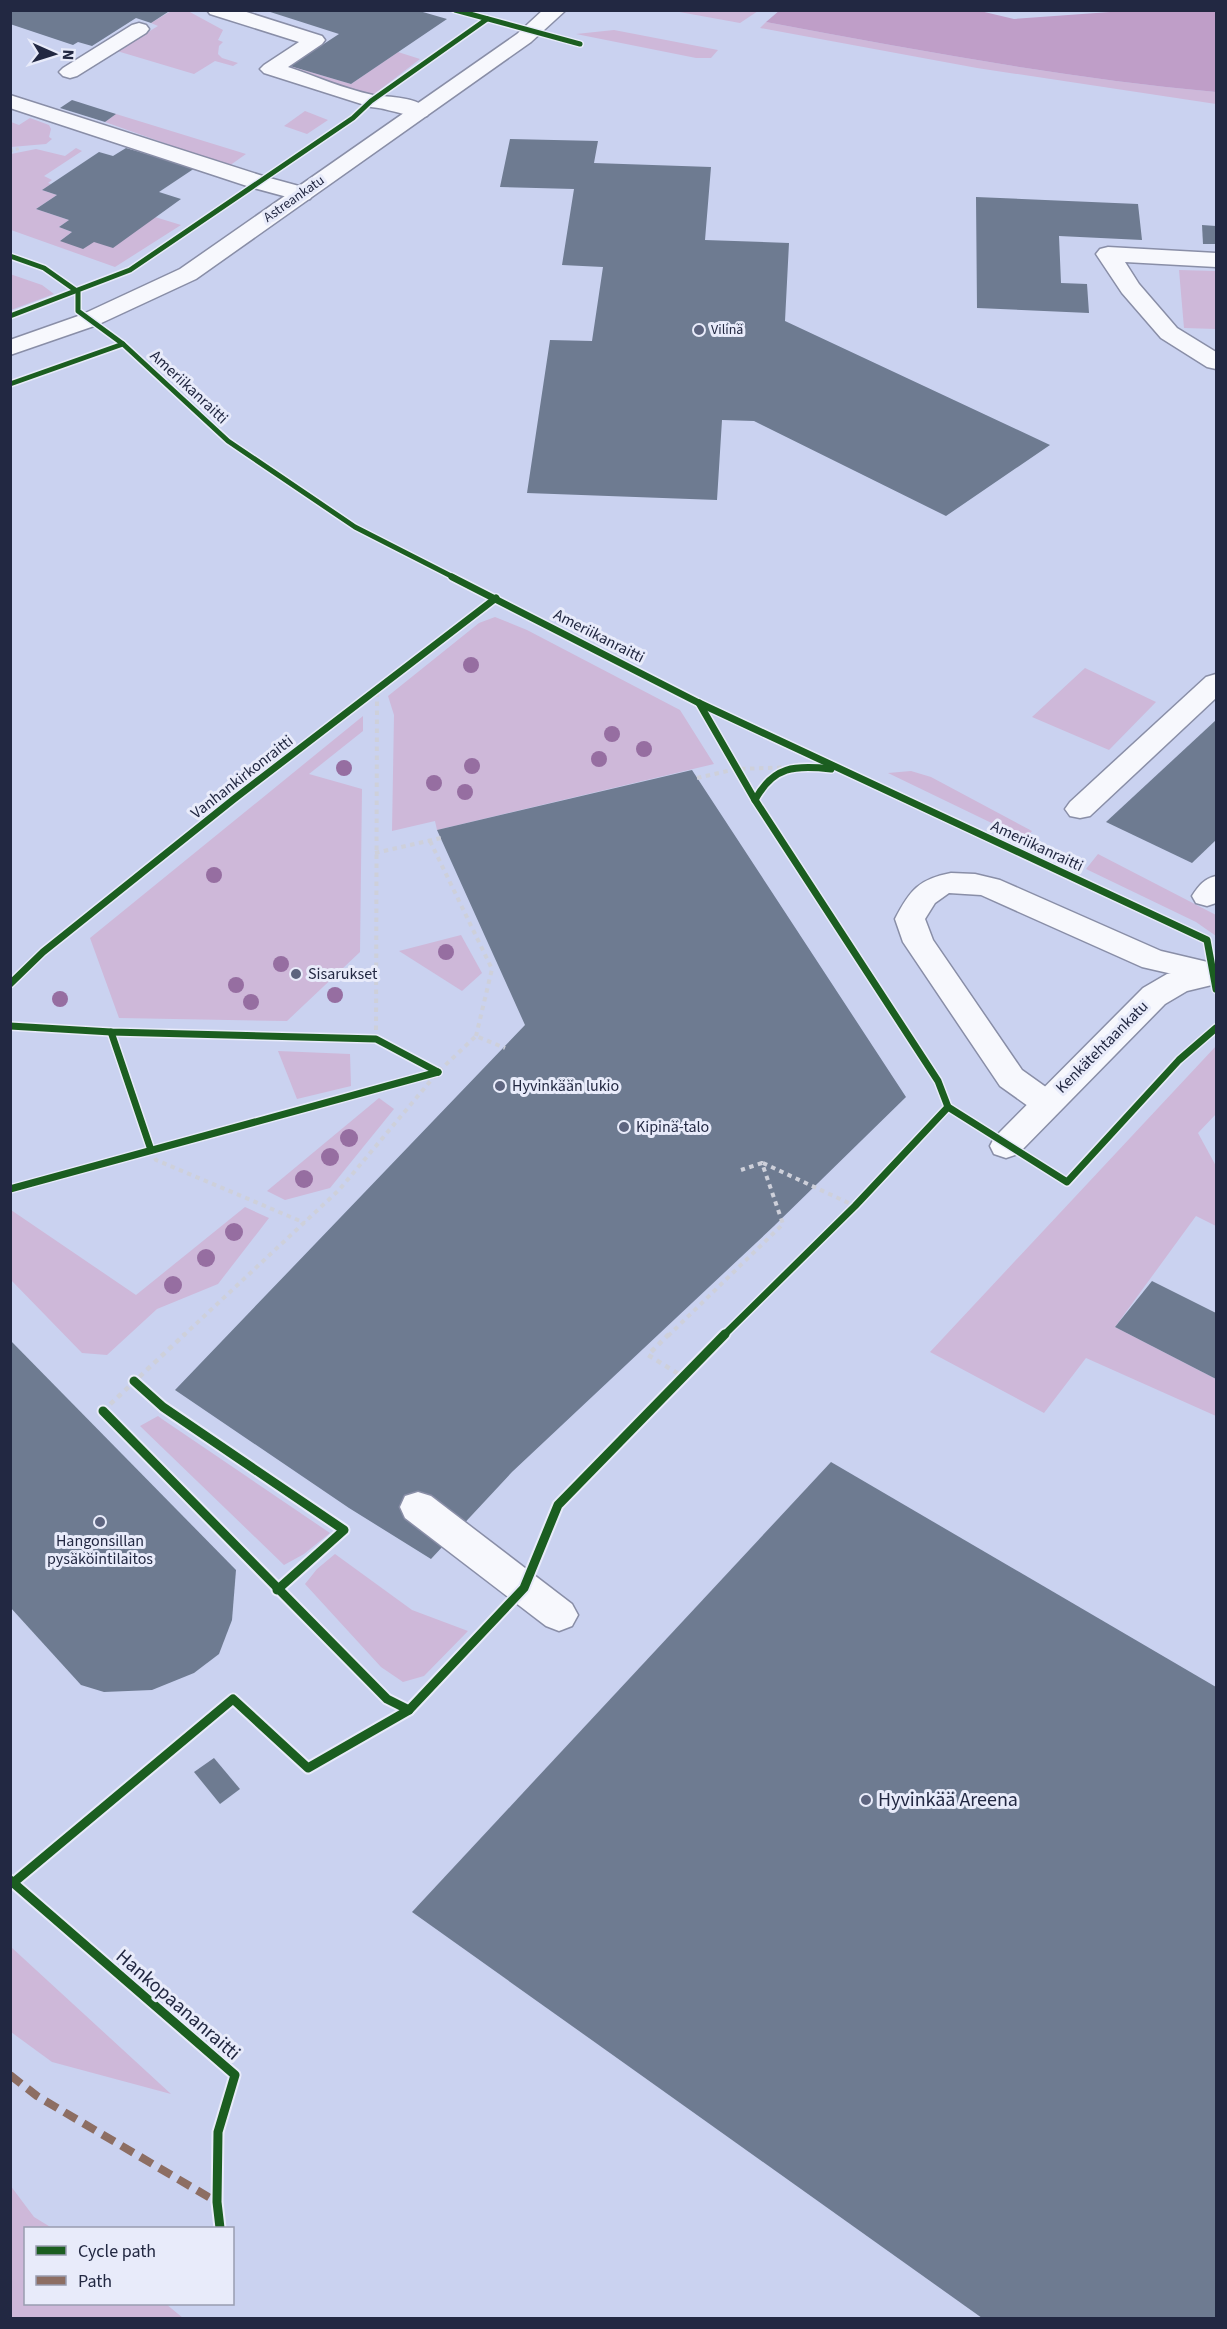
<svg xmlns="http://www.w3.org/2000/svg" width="1227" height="2329" font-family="'Source Sans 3',sans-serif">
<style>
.green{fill:#ceb8d9}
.forest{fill:#bf9ec8}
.building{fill:#6e7b91}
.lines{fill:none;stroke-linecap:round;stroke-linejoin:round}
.service-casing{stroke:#898ea7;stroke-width:3}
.minor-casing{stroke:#898ea7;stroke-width:3}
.path-far2{stroke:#ced0da;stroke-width:3;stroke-dasharray:3 3;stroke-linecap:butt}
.path-far1{stroke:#ced0da;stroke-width:4;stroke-dasharray:4.5 4.5;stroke-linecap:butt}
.path{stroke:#ced0da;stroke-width:4.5;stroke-dasharray:5 5;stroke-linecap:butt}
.service{fill:#f7f8fd;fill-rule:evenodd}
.minor{fill:#f7f8fd;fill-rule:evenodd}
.quiet{stroke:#8d6e63;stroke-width:8;stroke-dasharray:14 8;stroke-linecap:butt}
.cycleway-far2-casing{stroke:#e8ebfa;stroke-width:8}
.cycleway-far1-casing{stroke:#e8ebfa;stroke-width:10}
.cycleway-casing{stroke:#e8ebfa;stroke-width:13}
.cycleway-far2{stroke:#1b5e20;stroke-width:5}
.cycleway-far1{stroke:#1b5e20;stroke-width:7}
.cycleway{stroke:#1b5e20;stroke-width:9}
.tree{fill:#966ea1}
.poi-dot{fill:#5d647f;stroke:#e8ebfa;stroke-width:2}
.labels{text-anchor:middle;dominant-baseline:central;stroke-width:6;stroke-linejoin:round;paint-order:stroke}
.far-street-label{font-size:14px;fill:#222842;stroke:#e8ebfa}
.far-poi-label{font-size:14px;fill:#222842;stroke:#e8ebfa;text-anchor:start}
.street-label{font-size:16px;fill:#222842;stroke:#e8ebfa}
.poi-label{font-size:16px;fill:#222842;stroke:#e8ebfa;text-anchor:start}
.near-poi-label{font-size:20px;fill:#222842;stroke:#e8ebfa;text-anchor:start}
.near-street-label{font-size:20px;fill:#222842;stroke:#e8ebfa}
</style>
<rect width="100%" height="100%" fill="#cad2f0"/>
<!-- green -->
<g class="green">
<path d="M171,11H188L223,30L218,40L223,42L219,46L218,54L222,58L238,63L233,66L215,61L194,74L117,51L158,26L151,23Z"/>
<path d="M674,11L758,10V11L740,23Z"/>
<path d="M766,22C915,50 1065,78 1216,92V104L977,68L760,28Z"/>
<path d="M614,30L718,50L711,58H696L576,34Z"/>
<path d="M398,52L420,59L373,95H366L287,68L290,66L351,84Z"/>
<path d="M305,111L328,120L307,134L284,126Z"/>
<path d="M116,114L246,154L229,166L105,122Z"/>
<path d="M30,118L49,125L51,129L49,137L52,139L46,144L11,147V122L19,125Z"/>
<path d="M76,148L82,151L44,176L52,180L48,183L51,184L42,190L57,195L36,209L69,220L59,227L72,232L60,241L94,242L155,217L181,225L115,267L11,230V154L36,149L65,156Z"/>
<path d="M1179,270L1216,271V329L1184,328Z"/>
<path d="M10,274L42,285L54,294L11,310Z"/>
<path d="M495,617L527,630L680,710L714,764L437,830L435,821L392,831L394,715L388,696L479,623Z"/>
<path d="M1085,668L1156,702L1109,750L1032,717Z"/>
<path d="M363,716V731L309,774L362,789L360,952L287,1021L119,1018L90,938Z"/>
<path d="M911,771L931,777L1032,831L1027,837L1031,839L1029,841L888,773Z"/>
<path d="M1098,854L1216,915V936L1196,922L1086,869Z"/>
<path d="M461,935L482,973L462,991L399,951Z"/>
<path d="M1216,1046V1114L1198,1133L1216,1166V1226L1196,1216L1115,1327L1216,1379V1416L1086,1358L1044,1413L930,1352Z"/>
<path d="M278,1051L350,1054L351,1086L297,1099Z"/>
<path d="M379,1098L394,1109L330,1188L285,1200L267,1191Z"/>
<path d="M245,1207L269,1218L218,1284L157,1309L107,1355L82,1353L11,1280V1210L136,1295Z"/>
<path d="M158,1416L162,1419L330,1533L304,1554L284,1565L140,1426Z"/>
<path d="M335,1554L412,1610L468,1631L424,1676L403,1682L381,1667L305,1584L317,1569Z"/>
<path d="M10,1947H11L171,2094L52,2062L11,2032Z"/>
<path d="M10,2185L34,2217L52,2228H26V2304H166L183,2318H11Z"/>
</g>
<!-- forest -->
<path class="forest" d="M780,10H976L1014,19L1124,11H1216V92C1065,78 915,50 766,22Z"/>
<!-- building -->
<g class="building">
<path d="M10,10H171L151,23L136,18L92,46L78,42L73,45L10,24Z"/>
<path d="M264,10H416L447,19L351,84L290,66L339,34Z"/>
<path d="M72,100L116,114L105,122L60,108Z"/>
<path d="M510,139L598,141L594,163L711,167L705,240L789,243L785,321L1050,445L946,516L754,421L722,420L717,500L527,493L550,340L592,341L603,267L562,265L574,189L500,187Z"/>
<path d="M126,148L195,168L159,192L181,199L113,248L94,242L83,249L60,241L72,232L59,227L69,220L36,209L57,195L42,190L99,152L113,156Z"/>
<path d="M976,197L1138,204L1142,240L1059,236L1061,283L1087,284L1089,313L977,308Z"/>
<path d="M1202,225L1216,226V244H1203Z"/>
<path d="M1216,720V840L1192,863L1106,822Z"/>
<path d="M692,770L906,1097L774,1226L512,1472L431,1559L349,1508L175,1390L525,1025L437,830Z"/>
<path d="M1152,1281L1216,1313V1379L1115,1327Z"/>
<path d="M10,1340L236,1570L232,1620L219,1654L194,1673L152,1690L104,1692L81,1685L10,1607Z"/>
<path d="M831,1462L1216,1687V2318H982L412,1912Z"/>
<path d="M214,1758L240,1789L220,1804L194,1772Z"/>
</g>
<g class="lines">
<!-- service casing -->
<g class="service-casing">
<g id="service">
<path d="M207,10H240L322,36L325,40L322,44L288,67C315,76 344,89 373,95C388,97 420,97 430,111L427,116C412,119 388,108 371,107L264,73L260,69L264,65L299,42L210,14Z"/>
<path d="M139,23L146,25L149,29L146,33L77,76L70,78L63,76L59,72L63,68L132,25Z"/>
<path d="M10,95L266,177L310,189L313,194L310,199L302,201L250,187L10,108Z"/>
<path d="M1108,247L1216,253V267L1125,262L1139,284L1177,328L1216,352V369L1207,367L1161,338L1122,293L1096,254L1100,249Z"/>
<path d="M1216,674V698L1090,816L1080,818L1070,816L1065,809L1070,802L1206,677Z"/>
<path d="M951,873L975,874L1000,880L1161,951L1216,964V984L1142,967L981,895L949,893L935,903L925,919L933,940L1022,1070L1057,1095L1062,1103L1057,1111L1046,1115L1035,1111L1000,1086L903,942L895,919C910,890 919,879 951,873Z"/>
<path d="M1216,876V903L1207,906L1196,903L1192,896C1199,885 1204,879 1216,876Z"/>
<path d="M418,1492L431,1496L572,1604L578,1615L572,1626L559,1631L546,1626L405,1518L400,1507L405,1496Z"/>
</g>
</g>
<!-- minor casing -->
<g class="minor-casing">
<g id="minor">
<path d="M543,10H566L531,42L196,279L97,325L10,355V340L81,315L180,269L517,34Z"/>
<path d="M1216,963V984L1187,991L1165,1004L1018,1154L1006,1158L994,1154L990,1146L994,1138L1143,988L1167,974Z"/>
</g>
</g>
<!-- path-far2 -->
<path class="path-far2" d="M10,151L21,148"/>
<!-- path-far1 -->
<g class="path-far1">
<path d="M697,778L736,769L796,767"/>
<path d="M430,841L492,969L476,1036"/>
<path d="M375,853L441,838"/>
<path d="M376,1039L377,689"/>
<path d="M151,1150L156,1160L305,1223"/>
<path d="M763,1163L855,1206"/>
<path d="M183,1336L339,1190L438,1072L476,1036L505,1048"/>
<path d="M668,1336L783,1224L762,1163L741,1170"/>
</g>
<!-- path -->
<g class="path">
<path d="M669,1334L648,1355L682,1376"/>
<path d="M103,1411L185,1334"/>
</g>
<!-- service -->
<use href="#service" class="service"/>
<!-- minor -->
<use href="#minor" class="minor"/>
<!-- quiet -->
<path class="quiet" d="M10,2075L37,2096L217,2202"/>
<!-- cycleway-far2 casing -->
<g class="cycleway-far2-casing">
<g id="cycleway-far2">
<path d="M455,10L580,44"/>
<path d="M10,256L44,268L78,292V311L123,344L228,441L355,527L455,578"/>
<path d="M10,316L130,270L353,118L371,101L487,19"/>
<path d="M10,384L123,344"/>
</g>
</g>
<!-- cycleway-far1 casing -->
<g class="cycleway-far1-casing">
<g id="cycleway-far1">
<path d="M452,577L699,703L1207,940L1216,989"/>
<path d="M699,703L755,800L938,1081L948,1107L1067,1182L1179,1060L1216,1028"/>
<path d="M755,800C773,766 795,765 831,769"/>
<path d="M10,984L43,952L234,799L496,598"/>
<path d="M10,1026L111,1032L376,1039L438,1072"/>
<path d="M111,1032L151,1150"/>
<path d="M10,1189L438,1072"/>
<path d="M723,1336L855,1206L948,1107"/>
</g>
</g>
<!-- cycleway casing -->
<g class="cycleway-casing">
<g id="cycleway">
<path d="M134,1381L163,1407L344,1530L277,1590"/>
<path d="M103,1411L387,1699L409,1710"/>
<path d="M10,1880L235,2075L218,2132L217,2202L220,2228"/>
<path d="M13,1883L233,1699L308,1768L409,1710L524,1588L558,1505L725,1334"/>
</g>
</g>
<!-- cycleway-far2 -->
<use href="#cycleway-far2" class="cycleway-far2"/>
<!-- cycleway-far1 -->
<use href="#cycleway-far1" class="cycleway-far1"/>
<!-- cycleway -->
<use href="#cycleway" class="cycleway"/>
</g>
<!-- trees -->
<g class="tree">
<circle cx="471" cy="665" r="8"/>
<circle cx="612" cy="734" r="8"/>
<circle cx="644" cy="749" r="8"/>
<circle cx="599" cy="759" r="8"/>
<circle cx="472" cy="766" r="8"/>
<circle cx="344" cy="768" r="8"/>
<circle cx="434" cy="783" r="8"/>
<circle cx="465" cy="792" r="8"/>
<circle cx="214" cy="875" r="8"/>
<circle cx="446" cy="952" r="8"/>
<circle cx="281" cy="964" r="8"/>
<circle cx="236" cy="985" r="8"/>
<circle cx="335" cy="995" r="8"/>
<circle cx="60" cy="999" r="8"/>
<circle cx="251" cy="1002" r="8"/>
<circle cx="349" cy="1138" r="9"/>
<circle cx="330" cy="1157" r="9"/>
<circle cx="304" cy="1179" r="9"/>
<circle cx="234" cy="1232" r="9"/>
<circle cx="206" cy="1258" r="9"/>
<circle cx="173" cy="1285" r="9"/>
</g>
<!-- markers -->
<g class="poi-dot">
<circle cx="699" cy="330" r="6"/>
<circle cx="296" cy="974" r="6"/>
<circle cx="500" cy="1086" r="6"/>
<circle cx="624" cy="1127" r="6"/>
<circle cx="100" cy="1522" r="6"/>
<circle cx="866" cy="1800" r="6"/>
</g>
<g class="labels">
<!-- far-street labels -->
<g class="far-street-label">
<text transform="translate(294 199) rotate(-35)">Astreankatu</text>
</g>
<!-- far-poi labels -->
<g class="far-poi-label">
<text x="711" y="330">Vilinä</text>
</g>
<!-- street labels -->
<g class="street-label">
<text transform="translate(189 387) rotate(43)">Ameriikanraitti</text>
<text transform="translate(599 636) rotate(27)">Ameriikanraitti</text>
<text transform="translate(242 777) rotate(-38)">Vanhankirkonraitti</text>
<text transform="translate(1037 846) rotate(25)">Ameriikanraitti</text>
<text transform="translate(1102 1047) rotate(-45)">Kenkätehtaankatu</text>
</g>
<!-- poi labels -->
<g class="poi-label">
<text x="308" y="974">Sisarukset</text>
<text x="512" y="1086">Hyvinkään lukio</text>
<text x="636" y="1127">Kipinä-talo</text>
<text x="100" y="1541" text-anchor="middle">Hangonsillan<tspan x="100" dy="18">pysäköintilaitos</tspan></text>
</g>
<!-- near-poi labels -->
<g class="near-poi-label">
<text x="878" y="1800">Hyvinkää Areena</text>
</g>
<!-- near-street labels -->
<g class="near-street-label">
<text transform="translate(178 2005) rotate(41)">Hankopaananraitti</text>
</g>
</g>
<!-- border -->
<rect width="1227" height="2329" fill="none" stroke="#222842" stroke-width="24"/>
<!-- legend -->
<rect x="24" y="2227" width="210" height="78" fill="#e8ebfa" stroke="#999db0" stroke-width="1.5"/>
<rect x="36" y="2246" width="30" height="9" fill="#1b5e20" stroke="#999db0" stroke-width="1.5"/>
<text x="78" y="2257" font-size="18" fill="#222842">Cycle path</text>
<rect x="36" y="2276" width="30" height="9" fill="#8d6e63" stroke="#999db0" stroke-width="1.5"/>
<text x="78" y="2287" font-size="18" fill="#222842">Path</text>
<!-- north arrow -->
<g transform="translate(54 54) rotate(93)" stroke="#e8ebfa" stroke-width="4.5" paint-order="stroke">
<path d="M0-4.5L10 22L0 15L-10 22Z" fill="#222842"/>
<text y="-9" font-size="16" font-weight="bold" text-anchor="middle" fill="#222842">N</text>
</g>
</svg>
